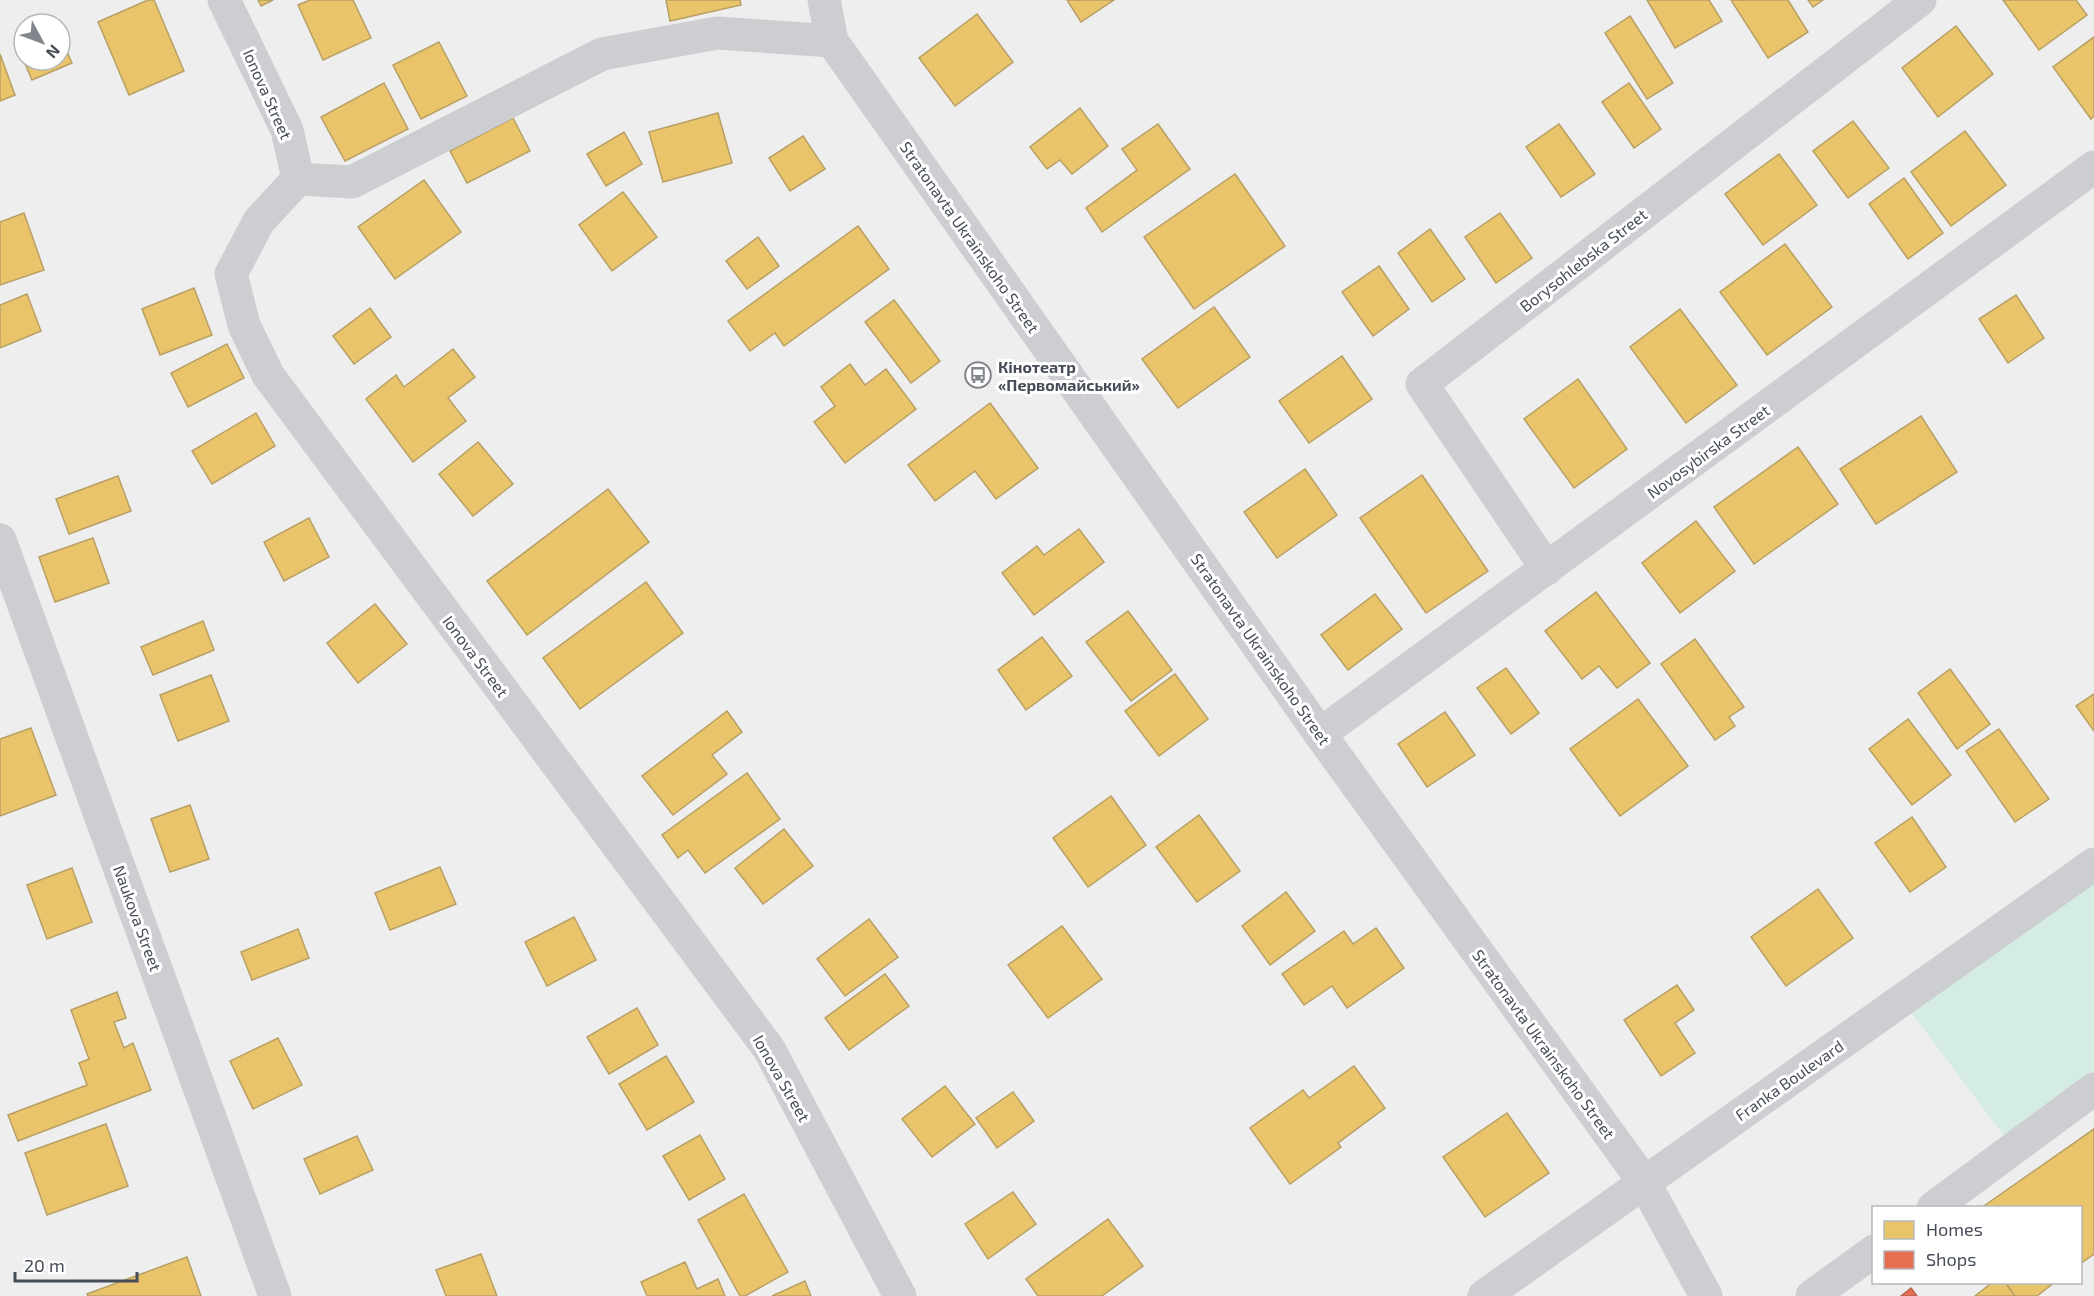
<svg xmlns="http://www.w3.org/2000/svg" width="2094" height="1296" font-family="'Exo 2',sans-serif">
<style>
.green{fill:#d4ece1}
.homes{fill:#e9c46a;stroke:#b8a065;stroke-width:1.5}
.shops{fill:#e76f51;stroke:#b76553;stroke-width:1.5}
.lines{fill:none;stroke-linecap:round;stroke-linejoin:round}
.street{stroke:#ccced1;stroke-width:33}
.labels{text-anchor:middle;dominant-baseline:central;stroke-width:6;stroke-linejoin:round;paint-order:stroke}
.street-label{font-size:16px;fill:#474d58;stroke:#fff}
.poi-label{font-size:16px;font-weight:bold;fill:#474d58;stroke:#fff;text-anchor:start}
</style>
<rect width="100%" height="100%" fill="#eee"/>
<!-- green -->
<path class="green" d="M2094,864V1089L2013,1148L1902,1000Z"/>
<!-- homes -->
<g class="homes">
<path d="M148,0H154L184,71L129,95L98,22Z"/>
<path d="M258,0H273L261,6Z"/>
<path d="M310,0H353L371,38L323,60L298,5Z"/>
<path d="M666,0H740L741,5L670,21Z"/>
<path d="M1067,0H1114L1081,22Z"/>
<path d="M1647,0H1709L1722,21L1675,48Z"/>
<path d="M1731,0H1788L1808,32L1768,58Z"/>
<path d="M1808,0H1823L1813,7Z"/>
<path d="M2003,0H2076L2087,15L2039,50Z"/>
<path d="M977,14L1013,62L955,106L919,58Z"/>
<path d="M1630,16L1673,83L1647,99L1605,33Z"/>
<path d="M1956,26L1993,74L1938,117L1902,68Z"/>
<path d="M60,36L72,63L32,80L20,52L24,50V60H60Z"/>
<path d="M2094,37V116L2091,119L2053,67Z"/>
<path d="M439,42L467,96L421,119L393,65Z"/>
<path d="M0,54L15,95L0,101Z"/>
<path d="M384,83L408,129L345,161L321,117Z"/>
<path d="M1629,83L1661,129L1634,148L1602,102Z"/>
<path d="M1080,108L1108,146L1072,174L1060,160L1047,169L1030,147Z"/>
<path d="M718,113L732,163L663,182L649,132Z"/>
<path d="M513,118L530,151L467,183L450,151Z"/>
<path d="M1853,121L1889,168L1848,198L1813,151Z"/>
<path d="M1158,124L1190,169L1102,232L1086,208L1137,170L1122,149Z"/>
<path d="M1559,124L1595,174L1561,197L1526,147Z"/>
<path d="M1965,131L2006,185L1951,226L1911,172Z"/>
<path d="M624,132L642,164L606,186L587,154Z"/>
<path d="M803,136L825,169L790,191L769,158Z"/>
<path d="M1779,154L1817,205L1763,245L1725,194Z"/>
<path d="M1235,174L1285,246L1194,309L1144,237Z"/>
<path d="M1904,178L1943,233L1908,259L1869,204Z"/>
<path d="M424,180L461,232L395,279L358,227Z"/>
<path d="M623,192L657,237L612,271L579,225Z"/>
<path d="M24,213L44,270L0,285V222Z"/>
<path d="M1500,213L1532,258L1496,283L1465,237Z"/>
<path d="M858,226L889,269L784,346L775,333L750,351L728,321Z"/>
<path d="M1430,229L1465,279L1432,302L1398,253Z"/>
<path d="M758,237L779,266L747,289L726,261Z"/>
<path d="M1785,244L1832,307L1767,355L1720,292Z"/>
<path d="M1379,266L1409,309L1373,336L1342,292Z"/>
<path d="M194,288L212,335L160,355L142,309Z"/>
<path d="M27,294L41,331L0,348V305Z"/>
<path d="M2016,295L2044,338L2008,363L1979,319Z"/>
<path d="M894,300L940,361L911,383L865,322Z"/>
<path d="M1214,307L1250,357L1178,408L1142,359Z"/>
<path d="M370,308L391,337L354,364L333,336Z"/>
<path d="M1680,309L1737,385L1686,423L1630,347Z"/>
<path d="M227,344L244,378L188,407L171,373Z"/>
<path d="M453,349L475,377L448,398L466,421L413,462L366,399L396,375L404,387Z"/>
<path d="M1342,356L1372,399L1309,443L1279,401Z"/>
<path d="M850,364L865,385L886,369L916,409L845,463L814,422L835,406L821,387Z"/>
<path d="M1578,379L1627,449L1574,488L1524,419Z"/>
<path d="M990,403L1038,468L996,499L975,471L935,501L908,465Z"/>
<path d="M256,413L275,446L212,484L192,451Z"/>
<path d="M1921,416L1957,472L1876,524L1840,469Z"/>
<path d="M478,442L513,484L473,516L439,474Z"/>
<path d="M1798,447L1838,504L1754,564L1714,507Z"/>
<path d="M1305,469L1337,515L1277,558L1244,512Z"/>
<path d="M1422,475L1488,571L1426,613L1360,518Z"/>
<path d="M118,476L131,511L69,534L56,499Z"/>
<path d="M608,489L649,542L527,635L487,581Z"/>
<path d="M309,518L329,557L284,581L264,542Z"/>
<path d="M1696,521L1735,571L1680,613L1642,563Z"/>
<path d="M1079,529L1104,562L1034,615L1002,573L1037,546L1044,555Z"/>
<path d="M93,538L109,583L55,602L39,557Z"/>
<path d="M646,582L683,633L580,709L543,658Z"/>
<path d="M1596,592L1650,663L1617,688L1599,666L1582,679L1545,631Z"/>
<path d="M1375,594L1402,629L1348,670L1321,635Z"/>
<path d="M375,604L407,644L358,683L327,643Z"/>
<path d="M1128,611L1172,670L1131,701L1086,642Z"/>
<path d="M203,621L214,650L153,675L141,647Z"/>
<path d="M1042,637L1072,676L1026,710L998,670Z"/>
<path d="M1695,639L1744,707L1729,717L1735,726L1715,740L1661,664Z"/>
<path d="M1506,668L1539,713L1511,734L1477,688Z"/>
<path d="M1950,669L1990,724L1957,749L1918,693Z"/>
<path d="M1175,674L1208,719L1159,756L1125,711Z"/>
<path d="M211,675L229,721L178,741L160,695Z"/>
<path d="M2094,694V731L2076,706Z"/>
<path d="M1638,699L1688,766L1620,816L1570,749Z"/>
<path d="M727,711L742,732L712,755L727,774L673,815L642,776Z"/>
<path d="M1445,712L1475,755L1427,787L1398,744Z"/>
<path d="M1908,719L1951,775L1912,805L1869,749Z"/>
<path d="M31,728L56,795L0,816V739Z"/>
<path d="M1999,729L2049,799L2015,822L1966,751Z"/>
<path d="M747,773L780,819L705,873L688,850L678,858L662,835Z"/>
<path d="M1111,796L1146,845L1088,887L1053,838Z"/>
<path d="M190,805L209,859L170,872L151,819Z"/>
<path d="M1199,815L1240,871L1197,902L1156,847Z"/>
<path d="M1912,817L1946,867L1910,892L1875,843Z"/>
<path d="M784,829L813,866L763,904L735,868Z"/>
<path d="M440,867L456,904L390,930L375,893Z"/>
<path d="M72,868L92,922L47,939L27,885Z"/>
<path d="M1818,889L1853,938L1786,986L1751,937Z"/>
<path d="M1286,892L1315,931L1270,965L1242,926Z"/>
<path d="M574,917L596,960L547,986L525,942Z"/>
<path d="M869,919L898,957L845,996L817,959Z"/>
<path d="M1062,926L1102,979L1048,1018L1008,965Z"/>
<path d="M1376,928L1404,968L1347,1008L1332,986L1304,1005L1282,974L1344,931L1353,944Z"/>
<path d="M298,929L309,958L252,980L241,952Z"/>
<path d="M885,974L909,1006L849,1050L825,1018Z"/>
<path d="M1677,985L1694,1010L1675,1023L1695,1053L1661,1076L1624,1020Z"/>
<path d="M117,992L126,1018L114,1022L124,1048L133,1043L151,1090L18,1141L8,1115L87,1085L79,1063L89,1059L71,1010Z"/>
<path d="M637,1008L658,1045L609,1074L587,1037Z"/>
<path d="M278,1038L302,1085L253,1109L230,1061Z"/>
<path d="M666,1056L694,1102L647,1130L619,1084Z"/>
<path d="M1354,1066L1385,1108L1338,1143L1341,1147L1290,1184L1250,1128L1303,1090L1309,1098Z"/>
<path d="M945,1086L975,1124L932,1157L902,1119Z"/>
<path d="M1013,1092L1034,1121L997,1148L976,1118Z"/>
<path d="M1507,1113L1549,1173L1485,1217L1443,1157Z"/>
<path d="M106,1124L128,1186L47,1215L25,1153Z"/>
<path d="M2094,1129V1254L2080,1264V1208H1981Z"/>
<path d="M700,1135L725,1179L689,1200L663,1156Z"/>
<path d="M357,1136L373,1170L320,1194L304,1159Z"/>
<path d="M1013,1192L1036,1224L988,1259L965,1224Z"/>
<path d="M744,1194L788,1272L745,1296H740L698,1220Z"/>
<path d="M1108,1219L1143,1266L1102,1296H1038L1026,1279Z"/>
<path d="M481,1254L497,1296H446L436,1270Z"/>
<path d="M187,1257L201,1296H88L87,1294Z"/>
<path d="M685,1262L697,1289L718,1279L725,1296H647L641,1282Z"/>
<path d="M805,1281L811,1296H772Z"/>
<path d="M1993,1282H2005L2015,1296H1975Z"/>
<path d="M2005,1282H2055L2037,1296H2015Z"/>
</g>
<!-- shops -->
<path class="shops" d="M1911,1288L1917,1296H1901Z"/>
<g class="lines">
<!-- street -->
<g class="street">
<path d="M224,0L287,130L298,179L259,221L231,274L244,325L268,375L769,1049L900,1296"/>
<path d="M824,0L832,41L1320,734L1644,1182L1706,1296"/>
<path d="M298,179L352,182L602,54L717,33L832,41"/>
<path d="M0,540L275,1296"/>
<path d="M1547,569L1422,384L1920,0"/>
<path d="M1320,734L2094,167"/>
<path d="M1933,1208L2094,1089"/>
<path d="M1484,1296L2094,864"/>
<path d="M1812,1296L1874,1251"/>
</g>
</g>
<!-- icons -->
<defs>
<g id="bus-ring" transform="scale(1.35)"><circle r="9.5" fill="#fff" stroke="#81858c" stroke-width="1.5"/><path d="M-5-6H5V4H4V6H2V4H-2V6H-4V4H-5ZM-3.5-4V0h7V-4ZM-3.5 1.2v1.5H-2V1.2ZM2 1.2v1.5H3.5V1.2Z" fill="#81858c"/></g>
</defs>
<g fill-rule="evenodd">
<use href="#bus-ring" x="978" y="375"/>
</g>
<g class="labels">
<!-- street labels -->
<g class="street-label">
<text transform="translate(268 94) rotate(66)">Ionova Street</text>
<text transform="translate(970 237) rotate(55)">Stratonavta Ukrainskoho Street</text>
<text transform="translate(1583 260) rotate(-38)">Borysohlebska Street</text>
<text transform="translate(1708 451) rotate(-36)">Novosybirska Street</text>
<text transform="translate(1261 649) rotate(55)">Stratonavta Ukrainskoho Street</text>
<text transform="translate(476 656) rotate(53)">Ionova Street</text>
<text transform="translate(138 918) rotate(70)">Naukova Street</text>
<text transform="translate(1544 1044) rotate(54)">Stratonavta Ukrainskoho Street</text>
<text transform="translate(782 1078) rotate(60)">Ionova Street</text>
<text transform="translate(1789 1080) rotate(-35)">Franka Boulevard</text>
</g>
<!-- poi labels -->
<g class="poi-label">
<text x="998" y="366">Кінотеатр<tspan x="998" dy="18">«Первомайський»</tspan></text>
</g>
</g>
<!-- legend -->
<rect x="1872" y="1206" width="210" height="78" fill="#ffffff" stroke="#b5b8bc" stroke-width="1.5"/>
<rect x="1884" y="1221" width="30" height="18" fill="#e9c46a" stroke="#b5b8bc" stroke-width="1.5"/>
<text x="1926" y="1236" font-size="18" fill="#474d58">Homes</text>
<rect x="1884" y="1251" width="30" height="18" fill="#e76f51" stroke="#b5b8bc" stroke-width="1.5"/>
<text x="1926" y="1266" font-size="18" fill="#474d58">Shops</text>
<!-- north arrow -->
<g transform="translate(42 42) rotate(131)"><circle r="28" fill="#ffffff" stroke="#b5b8bc" stroke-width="1.5"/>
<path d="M0-4.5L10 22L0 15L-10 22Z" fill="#81858c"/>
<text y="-9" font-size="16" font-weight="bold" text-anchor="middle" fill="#474d58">N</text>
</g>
<!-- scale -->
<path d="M15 1272v9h122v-9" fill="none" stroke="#474d58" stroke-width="3"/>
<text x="24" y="1272" font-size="18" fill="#474d58" stroke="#ffffff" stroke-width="4.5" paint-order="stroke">20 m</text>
</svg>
